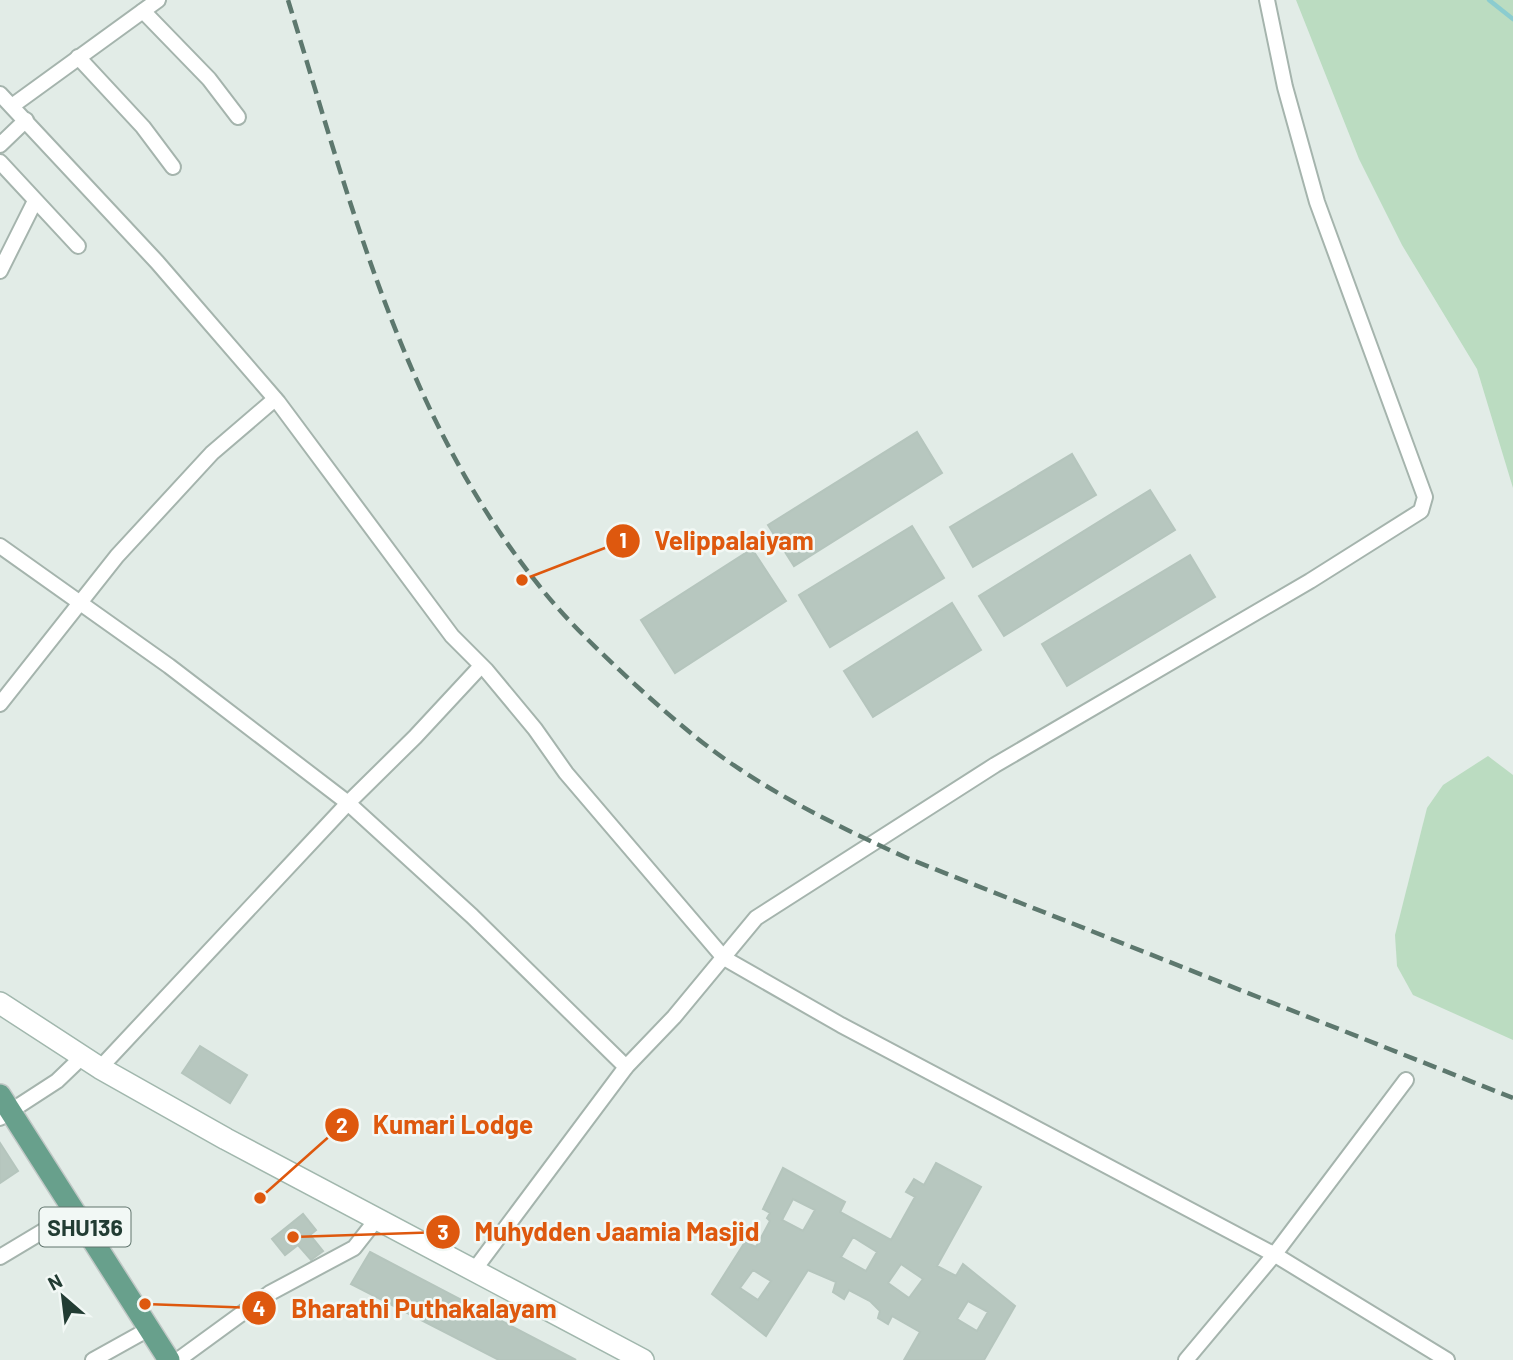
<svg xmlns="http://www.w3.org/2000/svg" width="1513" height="1360" font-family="Barlow,sans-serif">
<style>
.green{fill:#bbdcc1}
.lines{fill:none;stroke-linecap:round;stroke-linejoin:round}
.stream{stroke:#8bcccf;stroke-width:4.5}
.building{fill:#b7c7bf;stroke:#b5c5bd;stroke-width:2;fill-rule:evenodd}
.street-casing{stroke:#a5b4ad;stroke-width:18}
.secondary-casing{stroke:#a1b7ad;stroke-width:24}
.primary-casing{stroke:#c1c8c6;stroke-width:24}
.street{stroke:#fff;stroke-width:14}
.secondary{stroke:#fff;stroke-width:21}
.primary{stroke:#68a08c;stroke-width:21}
.rail{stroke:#5d786e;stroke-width:4.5;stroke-dasharray:14 7;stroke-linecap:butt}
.labels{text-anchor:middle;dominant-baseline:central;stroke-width:5;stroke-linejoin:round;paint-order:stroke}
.shield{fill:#f2f8f5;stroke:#60746d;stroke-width:2}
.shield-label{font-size:23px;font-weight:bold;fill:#223c33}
.leader{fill:none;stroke:#de580e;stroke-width:2.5}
.callout-dot{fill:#de580e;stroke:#f2f8f5;stroke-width:2.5}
.mark-label{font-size:21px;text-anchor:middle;font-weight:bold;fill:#fff}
.callout-label{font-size:26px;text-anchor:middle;font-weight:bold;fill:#de580e;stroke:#f2f8f5;stroke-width:5;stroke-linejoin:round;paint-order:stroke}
</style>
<rect width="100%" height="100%" fill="#e2ece7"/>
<!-- green -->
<g class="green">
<path d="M1296,0H1513V488L1477,369L1402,245L1359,159Z"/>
<path d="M1488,756L1513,775V1040L1413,995L1397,966L1395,935L1427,808L1443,785Z"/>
</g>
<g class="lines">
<!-- stream -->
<path class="stream" d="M1489,0L1513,19"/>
</g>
<!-- building -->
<g class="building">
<path d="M917,432L942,473L794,566L768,525Z"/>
<path d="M1072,454L1096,495L973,567L950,527Z"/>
<path d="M1150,490L1175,530L1004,636L979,596Z"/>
<path d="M912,526L944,578L830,647L799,595Z"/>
<path d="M752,549L786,601L675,673L641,620Z"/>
<path d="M1190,555L1215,597L1067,686L1042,644Z"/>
<path d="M952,603L981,650L873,717L844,671Z"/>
<path d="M200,1046L247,1075L230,1103L182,1073Z"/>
<path d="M0,1143L18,1171L0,1183Z"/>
<path d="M936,1163L981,1187L937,1266L956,1276L963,1264L1015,1306L984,1360H904L920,1332L892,1316L888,1324L878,1318L880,1311L870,1301L849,1290L844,1299L833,1292L836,1282L808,1270L766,1336L712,1294L745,1242L756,1247L770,1221L767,1218L770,1213L763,1209L783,1168L845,1202L840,1212L891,1240L915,1197L906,1192L914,1179L924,1185ZM793,1199L815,1210L803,1231L782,1220ZM853,1237L877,1252L866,1271L841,1257ZM901,1264L923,1279L909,1298L888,1283ZM753,1270L771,1281L758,1300L740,1288ZM968,1301L988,1312L977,1331L957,1319Z"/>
<path d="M303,1214L316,1230L310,1235L323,1251L311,1260L298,1245L285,1255L272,1239Z"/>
<path d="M370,1252L576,1360H499L351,1284Z"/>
</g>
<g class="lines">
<!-- street casing -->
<g class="street-casing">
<g id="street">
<path d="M143,11L209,79L238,117"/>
<path d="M78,57L143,127L173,167"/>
<path d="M0,94L157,262L278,402L452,636L486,670L535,729L566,773L724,958L841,1025L1277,1256L1447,1360"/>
<path d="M12,106L158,0"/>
<path d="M0,145L26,120"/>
<path d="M0,162L78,246"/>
<path d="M0,271L35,201"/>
<path d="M0,546L169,666L348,803L472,916L626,1067"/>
<path d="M0,704L117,556L212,453L275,399"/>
<path d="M100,1068L348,803L415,737L481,666"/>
<path d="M0,1118L57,1081L82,1057"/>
<path d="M0,1257L75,1212"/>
<path d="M475,1269L626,1067L674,1017L756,918L995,765L1310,581L1421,511L1425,497L1317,202L1285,87L1267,0"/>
<path d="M93,1360L147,1330"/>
<path d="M178,1360L270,1293L354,1248L376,1220"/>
<path d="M1186,1360L1274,1255L1406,1080"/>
</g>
</g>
<!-- secondary casing -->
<g class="secondary-casing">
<path id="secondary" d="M0,1003L100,1068L226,1139L643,1360"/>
</g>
<!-- primary casing -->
<g class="primary-casing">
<path id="primary" d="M0,1095L169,1360"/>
</g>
<!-- street -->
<use href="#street" class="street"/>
<!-- secondary -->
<use href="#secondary" class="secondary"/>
<!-- primary -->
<use href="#primary" class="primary"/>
<!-- rail -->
<path class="rail" d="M288,0C350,200 403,416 537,583C564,618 597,649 629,679C664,711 701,744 741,770C794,805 850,832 907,858L1513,1098"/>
</g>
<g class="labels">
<!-- shield labels -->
<rect class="shield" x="39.5" y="1207.5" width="91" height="39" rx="5"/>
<g class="shield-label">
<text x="85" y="1227">SHU136</text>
</g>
</g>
<!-- callouts -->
<path class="leader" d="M522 580L623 541M260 1198L342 1125M293 1237L443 1232M145 1304L259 1308"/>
<g class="callout-dot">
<circle cx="522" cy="580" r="7"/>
<circle cx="260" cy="1198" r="7"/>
<circle cx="293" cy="1237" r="7"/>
<circle cx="145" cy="1304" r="7"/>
<circle cx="623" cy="541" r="18"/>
<circle cx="342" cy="1125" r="18"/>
<circle cx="443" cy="1232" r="18"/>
<circle cx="259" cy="1308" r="18"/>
</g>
<g class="mark-label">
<text x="623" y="548">1</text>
<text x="342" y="1133">2</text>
<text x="443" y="1240">3</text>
<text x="259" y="1316">4</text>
</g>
<g class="callout-label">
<text x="734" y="550">Velippalaiyam</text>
<text x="453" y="1134">Kumari Lodge</text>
<text x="617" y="1241">Muhydden Jaamia Masjid</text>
<text x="424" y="1318">Bharathi Puthakalayam</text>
</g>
<!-- north arrow -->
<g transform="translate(63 1297) rotate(332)" stroke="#f2f8f5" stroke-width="5" paint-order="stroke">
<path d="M0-5L12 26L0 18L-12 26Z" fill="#223c33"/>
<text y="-10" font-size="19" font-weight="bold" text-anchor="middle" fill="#223c33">N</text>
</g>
</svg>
